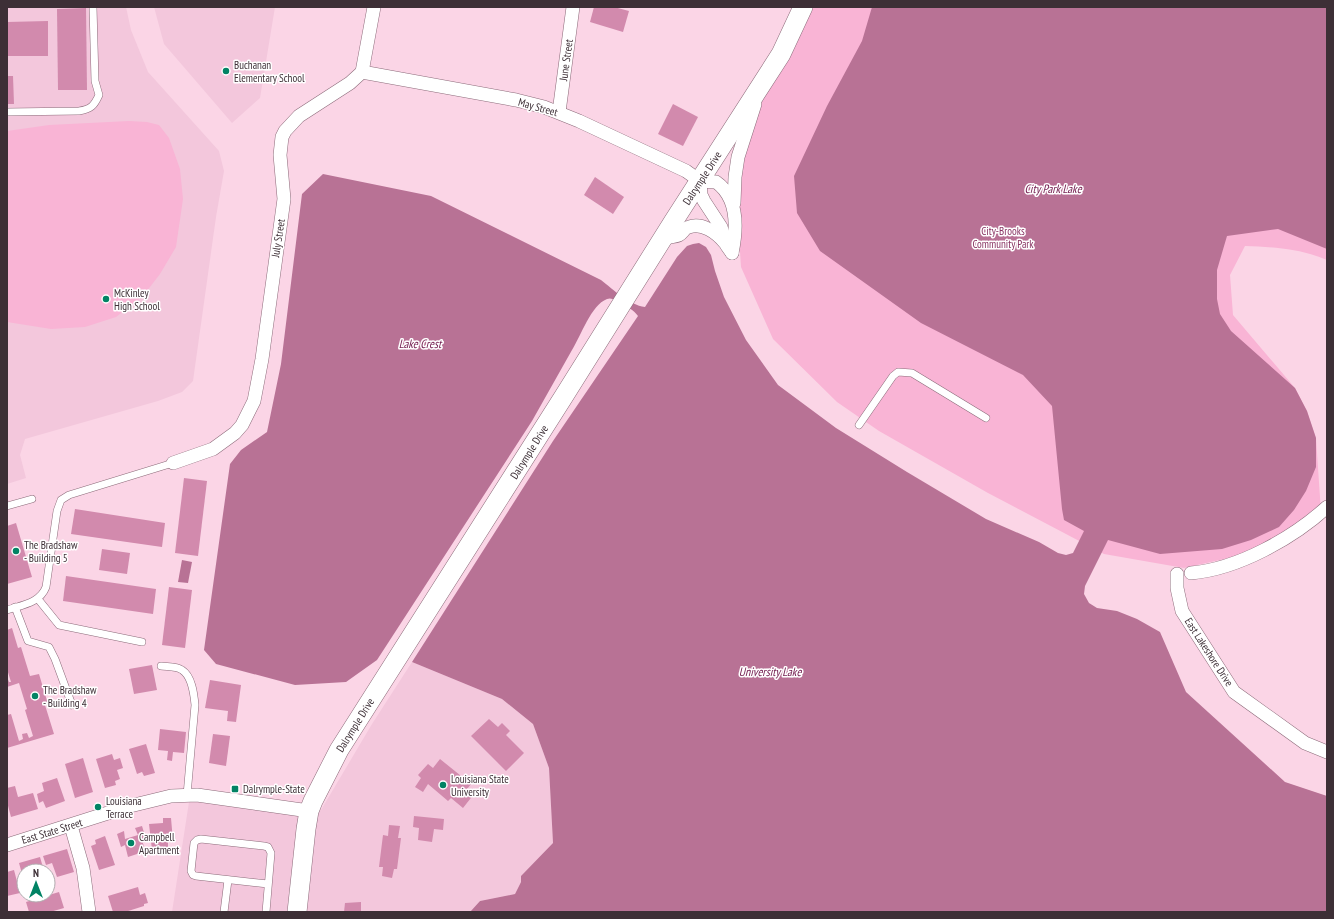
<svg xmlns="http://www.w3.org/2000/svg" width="1334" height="919" font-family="'PT Sans Narrow',sans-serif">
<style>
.built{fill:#f3c7dc}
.green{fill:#f9b4d5}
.water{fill:#b87295}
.building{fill:#d28aad}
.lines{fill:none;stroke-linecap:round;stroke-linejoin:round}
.lane-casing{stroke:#8c6b7a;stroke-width:8}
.street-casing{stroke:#8c6b7a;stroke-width:14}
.secondary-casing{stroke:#8c6b7a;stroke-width:20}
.lane{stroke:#fff;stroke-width:7}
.street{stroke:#fff;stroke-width:13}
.secondary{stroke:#fff;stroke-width:19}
.poi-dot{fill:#018364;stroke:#fff;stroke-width:1.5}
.labels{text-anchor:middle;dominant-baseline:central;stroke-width:3;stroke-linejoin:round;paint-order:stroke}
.street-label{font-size:11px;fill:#3d2f36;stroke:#fff}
.poi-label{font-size:11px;fill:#3d2f36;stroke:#fff;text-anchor:start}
.park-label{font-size:11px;fill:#883362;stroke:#fff}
.water-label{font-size:12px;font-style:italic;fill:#772354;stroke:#fff}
</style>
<rect width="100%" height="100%" fill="#fbd5e6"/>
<!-- built -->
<g class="built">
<path d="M7,7H126L131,30L148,72L219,151L224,171L216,217L193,381L182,392L158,401L25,439L20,455L26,478L7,484Z"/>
<path d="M154,7H275L260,98L232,123L164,44Z"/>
<path d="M412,662L502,699L533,724L549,768L553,843L521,876V882L515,894L480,901L470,912H172L189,802H204L285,814L321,810L372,724Z"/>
</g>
<!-- green -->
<g class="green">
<path d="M802,7H1327V260C1302,249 1273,247 1245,246L1230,275L1233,315L1295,388L1307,411L1316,438L1321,512L1264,550L1184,568L1104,554L988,493L879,431L837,402L773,339L741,267L735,177L759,90Z"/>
<path d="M129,121L147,122L159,125L169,138L180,169L183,199L176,247L160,274L143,296L116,317L85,327L51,329L7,322V131L49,125Z"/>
</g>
<!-- water -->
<g class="water">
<path d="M872,7H1327V249L1278,229L1227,236L1217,270V299L1220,314L1231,331L1295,388L1307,411L1316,438V467L1306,491L1294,510L1279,527L1251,540L1222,549L1160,554L1108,540L1085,586L1084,594L1089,603L1097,608L1117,611L1137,619L1160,632L1186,692L1285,782L1327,796V912H470L480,901L515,894L521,882V876L553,843L549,768L533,724L502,699L412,662L553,441L638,316C634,310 627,307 621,303C616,301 612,297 607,299C591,305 581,336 572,350L532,421L377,660L346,682L295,685L216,664L204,650L230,464L241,450L267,432L281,364L302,194L323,174L431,196L601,280C614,290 629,305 645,307L677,257L687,246L693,244L699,243L706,247L711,255L715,271L724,297L746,340L778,385L836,428L907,472L986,519L1039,542L1058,553L1066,555L1073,553L1084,531L1064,520L1062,509L1052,406L1023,375L921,323L820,251L797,213L794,176L827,106L862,41Z"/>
<path d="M182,560L192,562L188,583L178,582Z"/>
</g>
<!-- building -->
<g class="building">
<path d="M594,7H614L629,11L623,32L590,22Z"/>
<path d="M86,8L87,90H58L57,9Z"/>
<path d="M48,21V56H7V22Z"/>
<path d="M7,76H13L14,104H7Z"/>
<path d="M673,104L698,117L683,146L658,134Z"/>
<path d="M595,177L624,197L613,214L584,195Z"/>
<path d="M184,478L207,481L198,556L175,553Z"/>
<path d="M75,509L165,523L162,547L71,534Z"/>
<path d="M16,523L32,577L7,584V526Z"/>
<path d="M102,549L130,553L127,574L99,570Z"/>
<path d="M66,576L156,589L153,614L63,601Z"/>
<path d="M169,587L192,590L185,648L162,645Z"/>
<path d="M12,628L18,648L21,647L30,676L39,674L48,704L45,705L54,734L7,748V715L11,714L19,741L23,739L22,734L27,733L29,738L33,736L25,710L27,709L19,683L7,687V677L9,682H11L7,669V630Z"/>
<path d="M152,665L157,690L134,694L129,669Z"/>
<path d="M210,680L241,685L236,722L227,721L228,711L205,708Z"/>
<path d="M489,719L498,727L502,723L510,731L506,735L524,753L506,771L471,736Z"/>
<path d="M160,729L186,732L184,753L173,752L172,761L167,760L168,751L158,750Z"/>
<path d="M213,734L230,736L226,766L209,763Z"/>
<path d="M146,744L155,773L144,776L142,772L137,774L129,749Z"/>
<path d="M112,754L114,760L120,758L123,768L117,770L120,779L115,781L116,785L105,788L96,759Z"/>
<path d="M83,758L93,792L75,798L65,764Z"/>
<path d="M440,759L471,784L467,789L474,794L463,808L451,798L448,801L428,784L423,792L415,787L421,778L418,775L428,764L433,768Z"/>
<path d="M57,778L65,801L46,808L43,801L39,803L37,794L44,791L42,783Z"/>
<path d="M15,786L18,797L33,793L38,809L11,817L7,802V788Z"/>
<path d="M414,816L444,819L443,830L434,829L432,842L418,840L419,828L413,827Z"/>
<path d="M163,818H171L173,841L168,842V848L152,850L149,824L163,823Z"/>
<path d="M389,825L400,826L398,838H401L397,869H394L392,878L382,876L383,867H379L383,835L388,836Z"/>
<path d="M142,826L146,839L142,841L146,851L128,857L125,845L121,847L117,834L124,831L125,839L138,835L135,828Z"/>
<path d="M105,836L115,865L99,870L91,846L96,844L95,840Z"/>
<path d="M67,849L74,872L57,877L52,863L46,865L43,856Z"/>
<path d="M40,857L44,871H24V881L19,863Z"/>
<path d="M14,870L20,893L7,896V872Z"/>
<path d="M138,887L140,895L145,893L148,903L144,904V906L125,912H113L108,896Z"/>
<path d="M59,892L64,908L50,912H29L26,902Z"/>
<path d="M361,902V912H344L345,903Z"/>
</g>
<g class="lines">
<!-- lane casing -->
<g class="lane-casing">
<g id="lane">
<path d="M7,112L79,111C91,109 94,106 99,95L95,81L93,7"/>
<path d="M859,425L893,376L898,372L912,373L986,418"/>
<path d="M7,506L32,499"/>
<path d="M38,599L59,625L142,642"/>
<path d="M15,607L28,641L49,647L55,659L72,705"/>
<path d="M7,610C22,605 40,603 46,587L57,511L61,500L69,495L173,463"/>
<path d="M161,666C168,667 176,666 182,670C192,676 194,694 195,705L187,795"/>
<path d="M224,912L228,880"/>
<path d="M266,912L271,853L268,847L264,846L201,839L197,840L194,843L191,871L193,875L196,876L268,884"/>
</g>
</g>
<!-- street casing -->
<g class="street-casing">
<g id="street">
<path d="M362,72L516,100L544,107L579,121L686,171L700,181L716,182C739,198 737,229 732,253"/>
<path d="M559,112L573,7"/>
<path d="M700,181L701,195L704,201L721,227L727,246L732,253"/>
<path d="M734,203L735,177L738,157L755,104"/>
<path d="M663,238C668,237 675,237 679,235C683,233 684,228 689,227C702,222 717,233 725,243"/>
<path d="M173,463L213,449L235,433L242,425L254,401L262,359L284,199L280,155L282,137L285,131L299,116L350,83L362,72L374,7"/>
<path d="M1191,573C1238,569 1293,538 1327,507"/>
<path d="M1177,574V588L1182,611L1234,692L1305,743L1327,752"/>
<path d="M71,826L83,868L89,912"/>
<path d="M7,845L130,806L171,796L197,795L309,811"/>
</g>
</g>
<!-- secondary casing -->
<g class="secondary-casing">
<path id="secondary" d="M297,912L306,829L309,811L313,801L339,750L564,396L673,222L781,54L803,7"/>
</g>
<!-- lane -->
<use href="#lane" class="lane"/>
<!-- street -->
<use href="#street" class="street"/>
<!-- secondary -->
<use href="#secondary" class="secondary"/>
</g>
<!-- markers -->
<g class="poi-dot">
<circle cx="226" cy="71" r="4"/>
<circle cx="106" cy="299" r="4"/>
<circle cx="16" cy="551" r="4"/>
<circle cx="35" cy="696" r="4"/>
<circle cx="443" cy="785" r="4"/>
<rect x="231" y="785" width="8" height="8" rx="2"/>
<circle cx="98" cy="807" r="4"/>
<circle cx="131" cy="843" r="4"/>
</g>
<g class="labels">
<!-- street labels -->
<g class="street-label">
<text transform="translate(566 60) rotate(-82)">June Street</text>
<text transform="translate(538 107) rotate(16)">May Street</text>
<text transform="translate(702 178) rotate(-57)">Dalrymple Drive</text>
<text transform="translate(278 238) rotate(-81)">July Street</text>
<text transform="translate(529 452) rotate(-58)">Dalrymple Drive</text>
<text transform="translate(1209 652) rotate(57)">East Lakeshore Drive</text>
<text transform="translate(355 725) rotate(-58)">Dalrymple Drive</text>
<text transform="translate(52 831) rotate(-17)">East State Street</text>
</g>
<!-- poi labels -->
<g class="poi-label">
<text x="234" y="65">Buchanan<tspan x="234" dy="13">Elementary School</tspan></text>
<text x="114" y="293">McKinley<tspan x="114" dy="13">High School</tspan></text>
<text x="24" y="545">The Bradshaw<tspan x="24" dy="13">- Building 5</tspan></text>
<text x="43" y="690">The Bradshaw<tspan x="43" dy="13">- Building 4</tspan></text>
<text x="451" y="779">Louisiana State<tspan x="451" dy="13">University</tspan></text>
<text x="243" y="789">Dalrymple-State</text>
<text x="106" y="801">Louisiana<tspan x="106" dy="13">Terrace</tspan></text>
<text x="139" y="837">Campbell<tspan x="139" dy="13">Apartment</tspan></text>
</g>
<!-- park labels -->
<g class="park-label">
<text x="1003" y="231">City-Brooks<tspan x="1003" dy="13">Community Park</tspan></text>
</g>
<!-- water labels -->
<g class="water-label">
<text x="1053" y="188">City Park Lake</text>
<text x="420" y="343">Lake Crest</text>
<text x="770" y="671">University Lake</text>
</g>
</g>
<!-- border -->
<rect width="1334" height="919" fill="none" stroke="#3d2f36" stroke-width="16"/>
<!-- north arrow -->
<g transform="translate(36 883)"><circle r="19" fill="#ffffff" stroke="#b1acaf"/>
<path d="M0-3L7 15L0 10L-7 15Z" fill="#018364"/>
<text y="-6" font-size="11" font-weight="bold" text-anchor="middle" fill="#3d2f36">N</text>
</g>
</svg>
